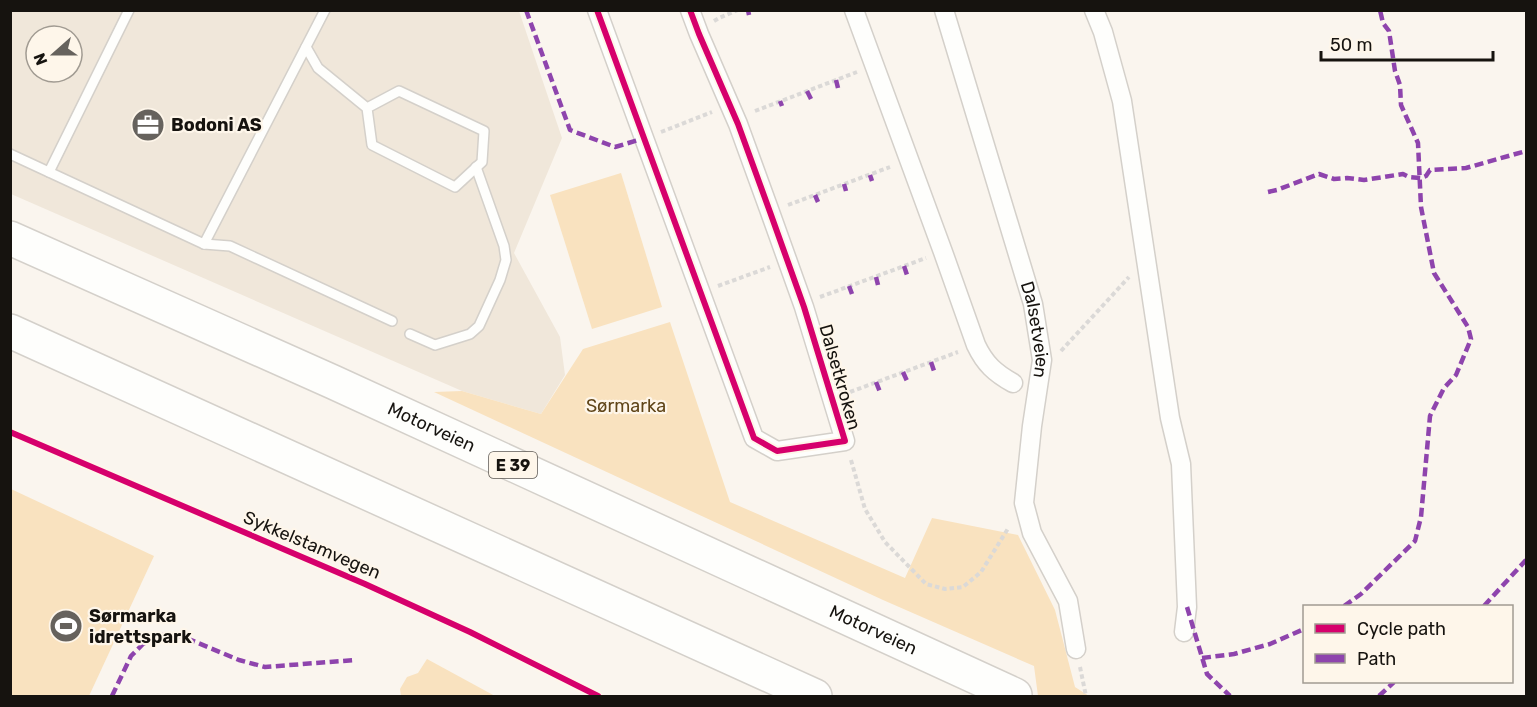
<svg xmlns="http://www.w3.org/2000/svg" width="1537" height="707" font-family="Rubik,sans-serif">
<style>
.built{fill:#f0e7da;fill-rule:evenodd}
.green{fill:#f9e2bf}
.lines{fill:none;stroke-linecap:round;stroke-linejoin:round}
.lane-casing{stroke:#d4d0ca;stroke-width:12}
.street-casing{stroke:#d4d0ca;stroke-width:21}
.highway-casing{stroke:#d4d0ca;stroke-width:36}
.path{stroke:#dbd9d7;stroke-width:4;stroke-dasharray:4.5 3;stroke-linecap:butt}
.lane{stroke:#fefefc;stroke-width:9}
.street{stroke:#fefefc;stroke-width:18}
.highway{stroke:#fefefc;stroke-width:33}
.quiet{stroke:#8e44ad;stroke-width:4.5;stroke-dasharray:9 4.5;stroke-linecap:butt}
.cycleway-casing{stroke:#fef6ea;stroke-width:10}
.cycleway{stroke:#d6006c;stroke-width:6}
.labels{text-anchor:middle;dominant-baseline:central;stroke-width:4.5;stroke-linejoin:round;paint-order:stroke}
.shield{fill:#fef6ea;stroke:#5c5751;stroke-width:1.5}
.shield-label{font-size:16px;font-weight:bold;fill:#16130f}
.poi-label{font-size:18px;font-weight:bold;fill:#16130f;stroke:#fef6ea;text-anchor:start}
.street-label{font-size:18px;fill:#16130f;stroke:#fef6ea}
.park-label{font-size:18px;fill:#604518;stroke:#fef6ea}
</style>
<rect width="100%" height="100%" fill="#faf5ee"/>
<!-- built -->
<path class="built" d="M11,11H519L562,138L514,253L560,337L565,375L541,414L462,391L11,194ZM36,36H72V72H36Z"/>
<!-- green -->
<g class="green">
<path d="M621,173L662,307L592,329L550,195Z"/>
<path d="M670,322L730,502L905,578L932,518L1018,535L1055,610L1075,687L1089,696H1038L1034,666L883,600L434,392L462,391L541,414L583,349Z"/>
<path d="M11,489L154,556L89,696H11Z"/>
<path d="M427,659L495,696H401L400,689L407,677L418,673Z"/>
</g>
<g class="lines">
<!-- lane casing -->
<g class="lane-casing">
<g id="lane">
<path d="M306,47L318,68L367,108L372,145L455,187L482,162L484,131L399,91L367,108"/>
<path d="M10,154L204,244L325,10"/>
<path d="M49,172L129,10"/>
<path d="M204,244L230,246L392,321"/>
<path d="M410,334L435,345L470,334L479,326L500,280L506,260L504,246L476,167"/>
</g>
</g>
<!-- street casing -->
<g class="street-casing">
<g id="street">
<path d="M597,10L754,438L777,451L845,441L804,307L770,212L738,124L699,34L690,10"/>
<path d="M854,10L943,252L976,345C985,364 995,373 1013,383"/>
<path id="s1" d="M944,10L1033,304L1042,360L1032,426L1024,503L1032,533L1068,601L1076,649"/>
<path d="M1094,10L1103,32L1122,101L1170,418L1181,464L1187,607L1184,632"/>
</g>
</g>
<!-- highway casing -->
<g class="highway-casing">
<g id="highway">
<path id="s2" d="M10,238L333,382L1015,695"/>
<path d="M10,331L815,696"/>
</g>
</g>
<!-- path -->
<g class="path">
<path d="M714,21L719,18L738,10"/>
<path d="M755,111L857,72"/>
<path d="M661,132L712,112"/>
<path d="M788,205L890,167"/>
<path d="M718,286L770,267"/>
<path d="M820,297L926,258"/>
<path d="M1061,351L1129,277"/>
<path d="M850,392L958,352"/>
<path d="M851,460L865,509L885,542L926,584L945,589L963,587L981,572L1009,527"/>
<path d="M1080,667L1086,696"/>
</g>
<!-- lane -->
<use href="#lane" class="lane"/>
<!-- street -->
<use href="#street" class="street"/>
<!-- highway -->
<use href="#highway" class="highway"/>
<!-- quiet -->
<g class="quiet">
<path d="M526,10L570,130L615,147L645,138"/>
<path d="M748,10L749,15"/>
<path d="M836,80L838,88"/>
<path d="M807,91L811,99"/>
<path d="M780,101L782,106"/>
<path d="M870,175L872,181"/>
<path d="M844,184L846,191"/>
<path d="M1268,192L1277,190L1319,174L1334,179L1347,178L1364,180L1403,174L1409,177L1421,178L1426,176L1430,170L1466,168L1526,151"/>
<path d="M815,195L818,202"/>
<path d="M904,266L907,275"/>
<path d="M876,277L878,285"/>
<path d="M849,286L852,294"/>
<path d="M931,362L934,371"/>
<path d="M903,372L907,381"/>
<path d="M876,382L880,392"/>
<path d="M1344,606L1361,594L1415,541L1421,517L1430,416L1444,388L1456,375L1471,339L1468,327L1434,273L1421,207L1418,143L1401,105L1400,85L1395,71L1389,31L1383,23L1380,10"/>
<path d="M1484,606L1526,560"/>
<path d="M1187,607L1207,674L1230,696"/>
<path d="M1202,658L1234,654L1270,644L1304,629"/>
<path d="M112,696L131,656L143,644L156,637L170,633L186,638L239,660L265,667L355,660"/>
<path d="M1379,696L1394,682"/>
</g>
<!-- cycleway casing -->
<g class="cycleway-casing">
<g id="cycleway">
<path d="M597,10L754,438L777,451L845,441L804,307L770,212L738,124L699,34L690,10"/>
<path d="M10,432L365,584L470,632L598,696"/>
</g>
</g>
<!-- cycleway -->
<use href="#cycleway" class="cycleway"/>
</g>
<!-- icons -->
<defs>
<g id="office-disc" transform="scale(1.725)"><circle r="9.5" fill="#66625d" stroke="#fef6ea"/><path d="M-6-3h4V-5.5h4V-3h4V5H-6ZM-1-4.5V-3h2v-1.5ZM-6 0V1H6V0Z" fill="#fff"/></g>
<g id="stadium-disc" transform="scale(1.725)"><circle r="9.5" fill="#66625d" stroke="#fef6ea"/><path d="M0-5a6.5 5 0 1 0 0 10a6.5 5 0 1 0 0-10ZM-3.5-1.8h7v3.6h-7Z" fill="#fff"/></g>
</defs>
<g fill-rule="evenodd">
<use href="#office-disc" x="148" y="125"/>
<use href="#stadium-disc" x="66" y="626"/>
</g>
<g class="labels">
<!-- shield labels -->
<rect class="shield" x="489" y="452" width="48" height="26" rx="4.5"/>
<g class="shield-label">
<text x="513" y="465">E 39</text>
</g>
<!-- poi labels -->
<g class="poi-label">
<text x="171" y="125">Bodoni AS</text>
<text x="89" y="616">Sørmarka<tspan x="89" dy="21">idrettspark</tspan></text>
</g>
<!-- street labels -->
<g class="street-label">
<text stroke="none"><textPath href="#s1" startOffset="333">Dalsetveien</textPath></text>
<text transform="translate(840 377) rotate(74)">Dalsetkroken</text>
<text stroke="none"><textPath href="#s2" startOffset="462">Motorveien</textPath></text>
<text transform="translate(312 545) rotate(23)">Sykkelstamvegen</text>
<text stroke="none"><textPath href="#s2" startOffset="948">Motorveien</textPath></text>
</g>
<!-- park labels -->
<g class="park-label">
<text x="626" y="406">Sørmarka</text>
</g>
</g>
<!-- border -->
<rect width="1537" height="707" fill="none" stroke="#16130f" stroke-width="24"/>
<!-- legend -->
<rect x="1303" y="605" width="210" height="78" fill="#fef6ea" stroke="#a19b92" stroke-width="1.5"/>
<rect x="1315" y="624" width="30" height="9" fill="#d6006c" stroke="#a19b92" stroke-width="1.5"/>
<text x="1357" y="635" font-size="18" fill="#16130f">Cycle path</text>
<rect x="1315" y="654" width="30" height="9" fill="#8e44ad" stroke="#a19b92" stroke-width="1.5"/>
<text x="1357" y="665" font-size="18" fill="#16130f">Path</text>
<!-- north arrow -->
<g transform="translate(54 54) rotate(249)"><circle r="28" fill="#fef6ea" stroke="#a19b92" stroke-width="1.5"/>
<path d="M0-4.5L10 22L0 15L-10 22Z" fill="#66625d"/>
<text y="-9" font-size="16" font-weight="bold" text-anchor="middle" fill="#16130f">N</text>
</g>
<!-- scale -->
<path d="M1321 51v9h172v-9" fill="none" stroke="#16130f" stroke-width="3"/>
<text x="1330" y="51" font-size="18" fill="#16130f" stroke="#fef6ea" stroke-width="4.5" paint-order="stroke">50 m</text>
</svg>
